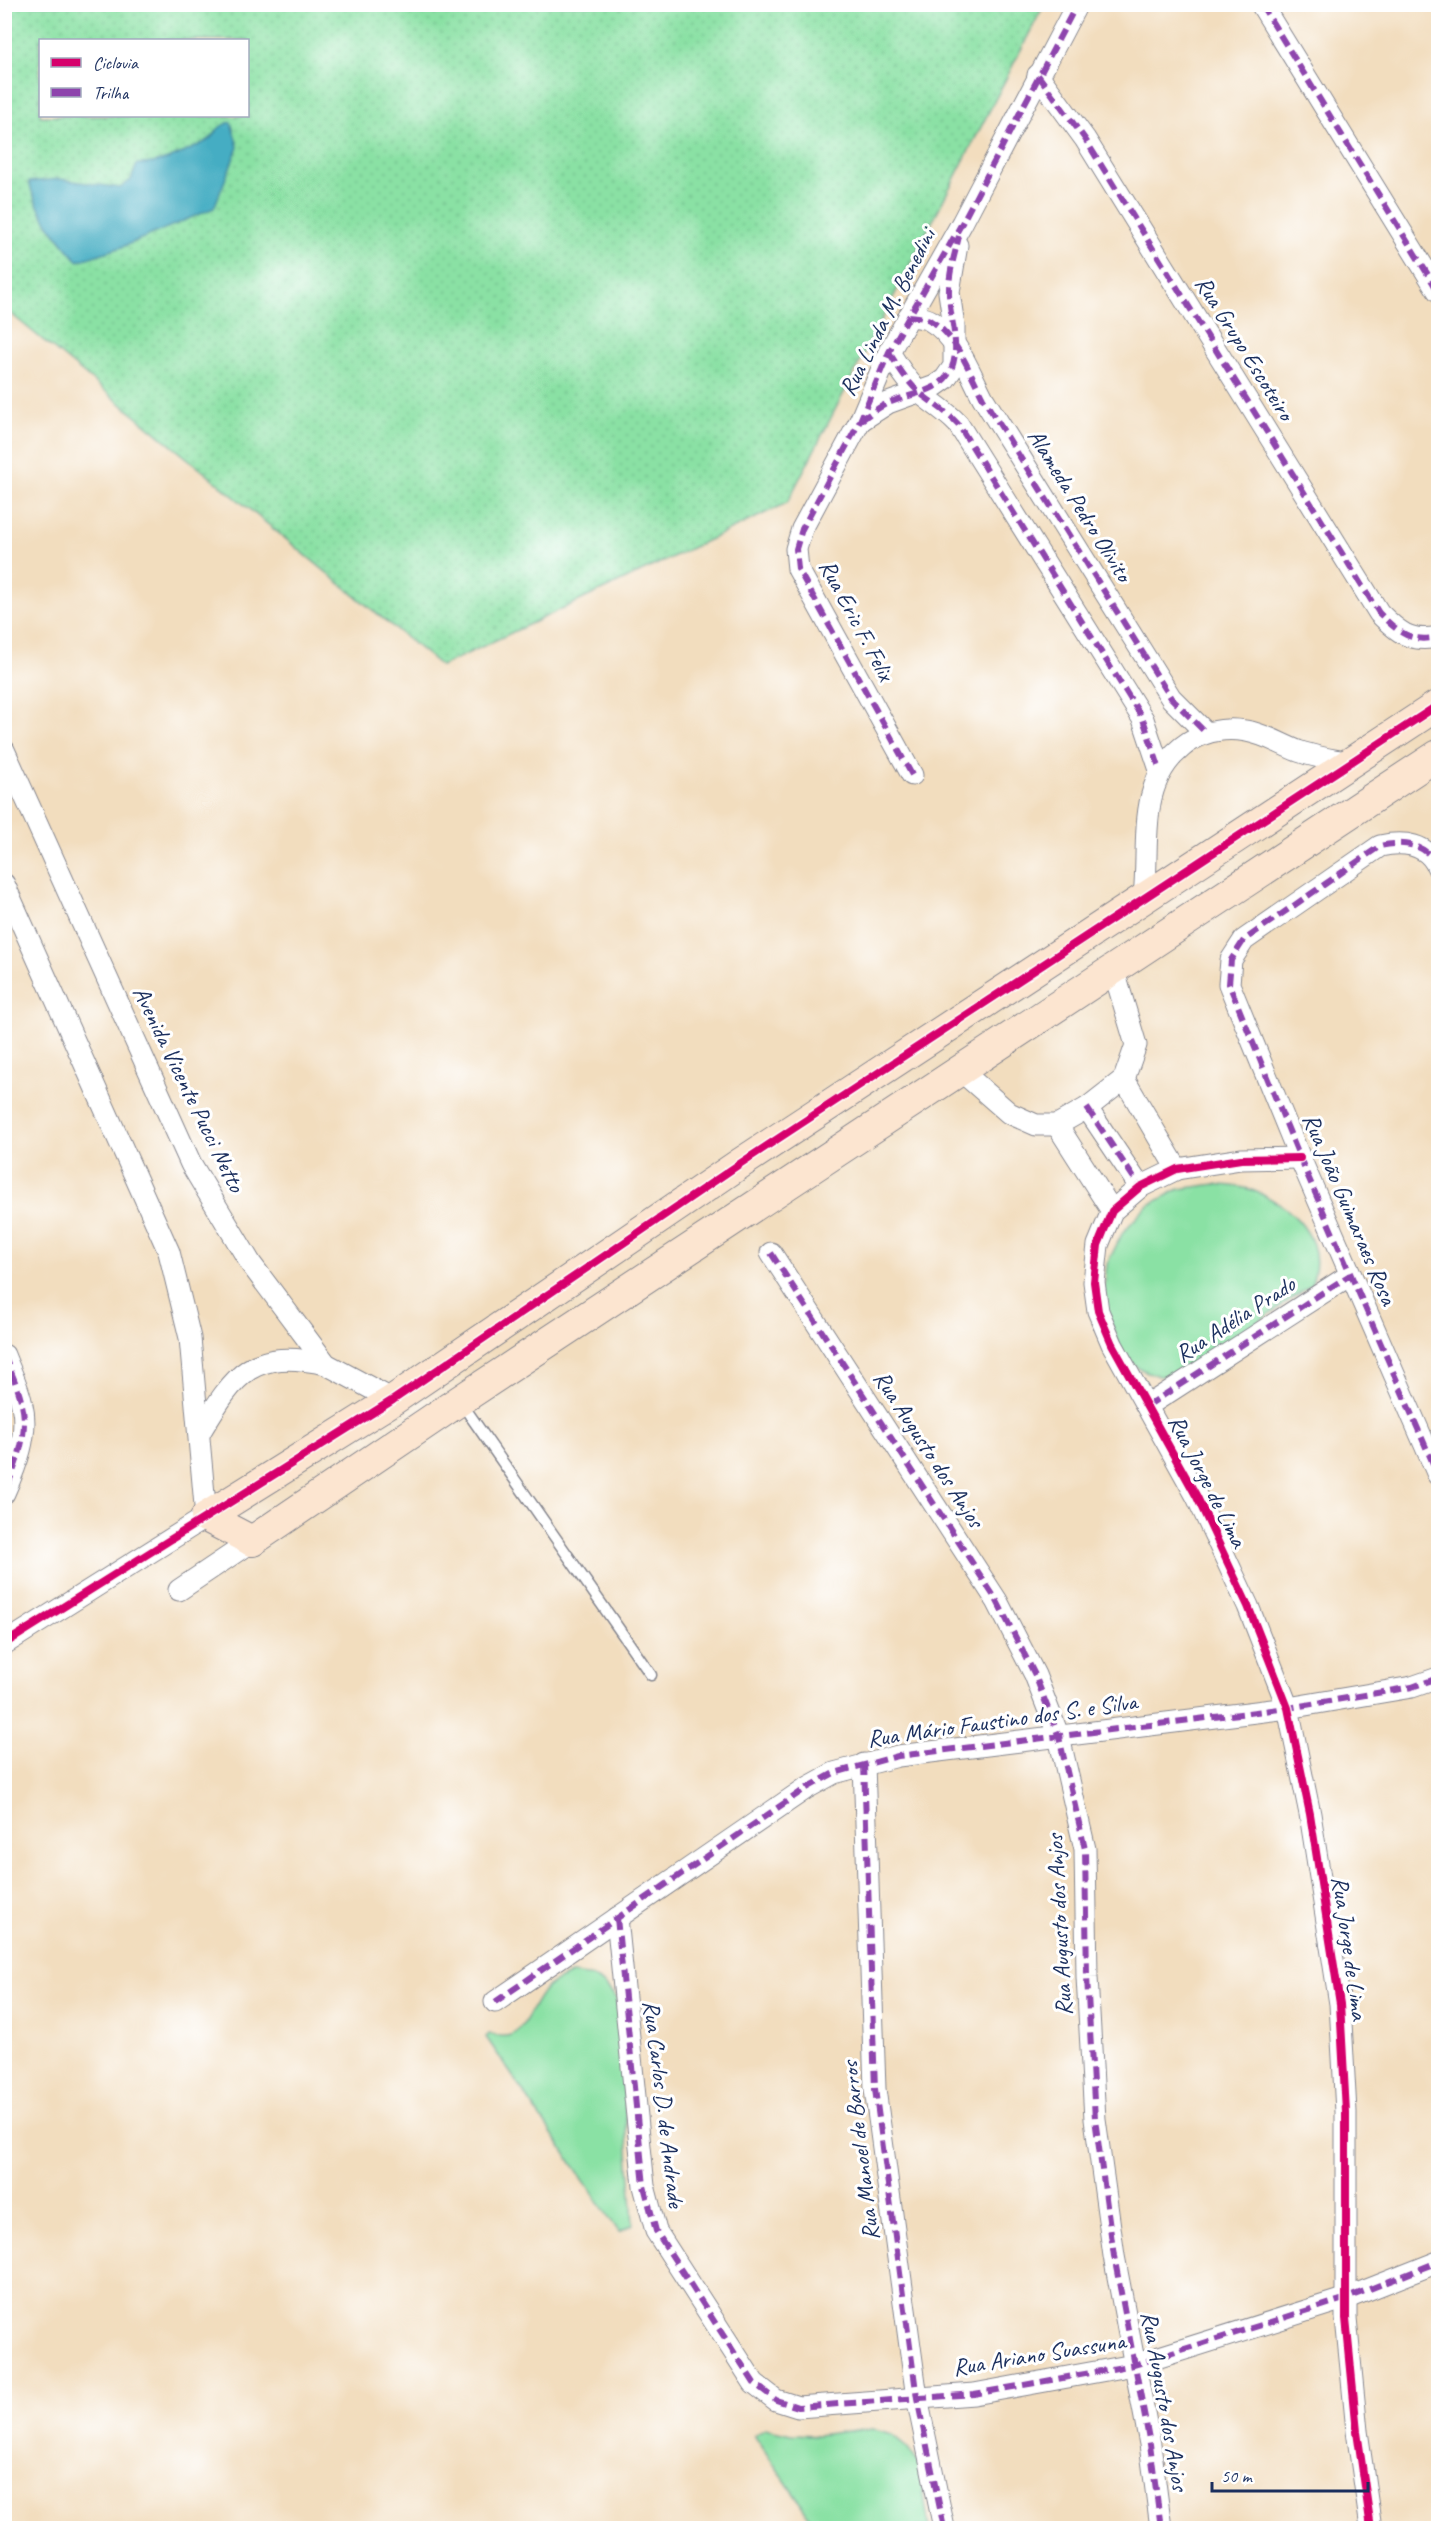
<svg xmlns="http://www.w3.org/2000/svg" width="1443" height="2533" font-family="Caveat,sans-serif">
<style>
.grass{fill:url(#grass-dots);stroke:#528881;stroke-width:1.5;fill-rule:evenodd}
.park{fill:#8ae1a4;stroke:#528881;stroke-width:1.5}
.water{fill:#44adc3;stroke:#306e90;stroke-width:1.5}
.lines{fill:none;stroke-linecap:round;stroke-linejoin:round}
.lane-casing{stroke:#86868e;stroke-width:13}
.street-casing{stroke:#86868e;stroke-width:23}
.secondary-casing{stroke:#86868e;stroke-width:32}
.lane{stroke:#fff;stroke-width:10}
.street{stroke:#fff;stroke-width:21}
.secondary{stroke:#fce5d0;stroke-width:30}
.quiet{stroke:#8e44ad;stroke-width:6;stroke-dasharray:12 6;stroke-linecap:butt}
.cycleway-casing{stroke:#fff;stroke-width:11}
.cycleway{stroke:#d6006c;stroke-width:8}
.labels{text-anchor:middle;dominant-baseline:central;stroke-width:6;stroke-linejoin:round;paint-order:stroke}
.street-label{font-size:24px;fill:#1b2f5e;stroke:#fff}
</style>
<defs>
<pattern id="grass-dots" width="8" height="8" patternUnits="userSpaceOnUse" patternTransform="scale(1.5)"><rect width="8" height="8" fill="#8ae1a4"/><path d="M2 2h.1M6 6h.1" fill="none" stroke="#76c190" stroke-width="1.8" stroke-linecap="round"/></pattern>
</defs>
<rect width="100%" height="100%" fill="#fff"/>
<filter id="ink" filterUnits="userSpaceOnUse"><feTurbulence type="fractalNoise" baseFrequency=".0167" numOctaves="2"/><feDisplacementMap in="SourceGraphic" scale="12" xChannelSelector="R" yChannelSelector="G"/><feConvolveMatrix kernelMatrix="1 2 1 2 8 2 1 2 1" color-interpolation-filters="sRGB"/></filter>
<filter id="wash" filterUnits="userSpaceOnUse"><feTurbulence type="fractalNoise" baseFrequency=".008" numOctaves="4" result="noise"/><feDisplacementMap in="SourceGraphic" scale="24" xChannelSelector="R" yChannelSelector="G"/><feGaussianBlur stdDeviation="1.35" result="paint"/><feColorMatrix in="noise" values="0 0 0 0 0 0 0 0 0 0 0 0 0 0 0 0 0 1.4 0 .05"/><feComposite in="paint" operator="in"/></filter>
<g filter="url(#wash)">
<rect width="100%" height="100%" fill="#f2ddbe"/>
<!-- grass -->
<path class="grass" d="M4,5H1044L787,503L441,666L5,309ZM40,40H248V116H40Z"/>
<!-- park -->
<g class="park">
<path d="M1215,1184C1227,1186 1241,1186 1252,1190C1292,1206 1329,1239 1311,1285L1180,1377L1158,1376L1138,1368L1122,1353L1103,1300L1107,1264L1123,1232L1147,1206L1179,1189Z"/>
<path d="M571,1974C594,1975 606,1982 618,2001L633,2225L619,2232L486,2037L489,2034C527,2046 526,2008 546,1988C552,1982 564,1978 571,1974Z"/>
<path d="M765,2428L791,2434L817,2435L872,2428L891,2434L907,2447L919,2464L929,2528H817L754,2435Z"/>
</g>
<!-- water -->
<path class="water" d="M231,122L238,147L214,208L122,247L78,261C57,236 37,214 29,182L60,179L120,188L131,180L137,164C163,165 184,152 205,142C217,136 214,126 231,122Z"/>
</g>
<g filter="url(#ink)">
<g class="lines">
<!-- lane casing -->
<g class="lane-casing">
<path id="lane" d="M460,1401L651,1675"/>
</g>
<!-- street casing -->
<g class="street-casing">
<g id="street">
<path d="M1261,4L1438,291"/>
<path d="M1038,75L1085,139L1379,613C1398,632 1410,643 1438,637"/>
<path d="M909,316C916,317 925,317 931,321C956,335 970,373 983,398L1171,698L1205,732"/>
<path d="M889,352C898,367 908,383 921,394C934,404 947,412 958,424L1143,719L1160,770"/>
<path d="M860,421L888,403L935,386L945,379L954,366V326L949,292L957,245"/>
<path d="M4,750L191,1164L251,1264L326,1364L393,1400"/>
<path d="M912,775L798,569L796,549L802,529L860,421L889,352L962,223L1077,4"/>
<path d="M1438,868C1428,843 1403,841 1380,846L1244,940L1231,960L1229,984L1300,1158L1438,1475"/>
<path d="M4,884L169,1252L190,1338L206,1517L4,1644"/>
<path d="M1144,897C1150,844 1136,784 1182,747C1200,732 1223,727 1246,731C1265,734 1280,744 1298,751C1315,757 1333,760 1351,763"/>
<path d="M960,1070L1009,1113L1036,1125H1057L1087,1108L1124,1079L1136,1045L1113,968"/>
<path d="M1124,1079L1177,1169"/>
<path d="M1087,1108L1140,1187"/>
<path d="M1057,1125L1112,1211"/>
<path d="M1300,1158L1241,1159L1177,1169L1140,1187L1112,1211L1098,1245L1094,1282L1098,1311L1112,1344L1197,1497L1248,1606L1288,1708L1310,1814L1340,2004L1346,2112V2318L1357,2431L1371,2528"/>
<path d="M771,1253L997,1601L1035,1675L1059,1737L1085,1849L1087,1977L1095,2119L1114,2256L1150,2444L1161,2528"/>
<path d="M4,1355C10,1371 19,1388 22,1405C29,1434 16,1466 4,1493"/>
<path d="M1147,1406L1350,1275"/>
<path d="M200,1432C236,1372 253,1348 326,1364"/>
<path d="M179,1590L252,1541"/>
<path d="M864,1764L875,2089L917,2398L944,2528"/>
<path d="M617,1918L644,2186L656,2231L754,2383L776,2400L798,2407L974,2394L1134,2365L1347,2298L1438,2262"/>
<path d="M495,2002L805,1789L834,1773L898,1756L1288,1708L1412,1687L1438,1678"/>
</g>
</g>
<!-- secondary casing -->
<g class="secondary-casing">
<g id="secondary">
<path d="M206,1517L393,1400L741,1163L1438,705"/>
<path d="M206,1517L252,1541"/>
<path d="M252,1541L459,1401L1438,755"/>
</g>
</g>
<!-- lane -->
<use href="#lane" class="lane"/>
<!-- street -->
<use href="#street" class="street"/>
<!-- secondary -->
<use href="#secondary" class="secondary"/>
<!-- quiet -->
<g class="quiet">
<path d="M1261,4L1438,291"/>
<path d="M1038,75L1085,139L1379,613C1398,632 1410,643 1438,637"/>
<path d="M909,316C916,317 925,317 931,321C956,335 970,373 983,398L1171,698L1205,732"/>
<path d="M889,352C898,367 908,383 921,394C934,404 947,412 958,424L1143,719L1160,770"/>
<path d="M860,421C870,414 880,406 891,402C905,396 921,394 934,387C971,367 948,321 949,290C949,271 955,254 959,236"/>
<path d="M912,775L798,569L796,549L802,529L860,421L889,352L962,223L1077,4"/>
<path d="M1438,868C1428,843 1403,841 1380,846L1244,940L1231,960L1229,984L1300,1158L1438,1475"/>
<path d="M1087,1108L1140,1187"/>
<path d="M771,1253L997,1601L1035,1675L1059,1737L1085,1849L1087,1977L1095,2119L1114,2256L1150,2444L1161,2528"/>
<path d="M4,1355C10,1371 19,1388 22,1405C29,1434 16,1466 4,1493"/>
<path d="M1147,1406L1350,1275"/>
<path d="M864,1764L875,2089L917,2398L944,2528"/>
<path d="M617,1918L644,2186L656,2231L754,2383L776,2400L798,2407L974,2394L1134,2365L1347,2298L1438,2262"/>
<path d="M495,2002L805,1789L834,1773L898,1756L1288,1708L1412,1687L1438,1678"/>
</g>
<!-- cycleway casing -->
<g class="cycleway-casing">
<g id="cycleway">
<path d="M1300,1158L1241,1159L1177,1169L1140,1187L1112,1211L1098,1245L1094,1282L1098,1311L1112,1344L1197,1497L1248,1606L1288,1708L1310,1814L1340,2004L1346,2112V2318L1357,2431L1371,2528"/>
<path d="M4,1644L393,1400L741,1163L1438,705"/>
</g>
</g>
<!-- cycleway -->
<use href="#cycleway" class="cycleway"/>
</g>
</g>
<g class="labels">
<!-- street labels -->
<g class="street-label">
<text transform="translate(887 312) rotate(-63)">Rua Linda M. Benedini</text>
<text transform="translate(1245 348) rotate(58)">Rua Grupo Escoteiro</text>
<text transform="translate(1080 505) rotate(58)">Alameda Pedro Olivito</text>
<text transform="translate(857 620) rotate(62)">Rua Eric F. Felix</text>
<text transform="translate(189 1089) rotate(64)">Avenida Vicente Pucci Netto</text>
<text transform="translate(1350 1209) rotate(67)">Rua João Guimaraes Rosa</text>
<text transform="translate(1235 1319) rotate(-33)">Rua Adélia Prado</text>
<text transform="translate(929 1449) rotate(57)">Rua Augusto dos Anjos</text>
<text transform="translate(1208 1481) rotate(63)">Rua Jorge de Lima</text>
<text transform="translate(1002 1720) rotate(-8)">Rua Mário Faustino dos S. e Silva</text>
<text transform="translate(1059 1925) rotate(-93)">Rua Augusto dos Anjos</text>
<text transform="translate(1350 1948) rotate(82)">Rua Jorge de Lima</text>
<text transform="translate(664 2104) rotate(83)">Rua Carlos D. de Andrade</text>
<text transform="translate(860 2151) rotate(-97)">Rua Manoel de Barros</text>
<text transform="translate(1039 2354) rotate(-9)">Rua Ariano Suassuna</text>
<text transform="translate(1165 2401) rotate(80)">Rua Augusto dos Anjos</text>
</g>
</g>
<!-- margin -->
<rect width="1443" height="2533" fill="none" stroke="#fff" stroke-width="24"/>
<!-- legend -->
<rect x="39" y="39" width="210" height="78" fill="#ffffff" stroke="#a4acbf" stroke-width="1.5"/>
<rect x="51" y="58" width="30" height="9" fill="#d6006c" stroke="#a4acbf" stroke-width="1.5"/>
<text x="93" y="69" font-size="18" fill="#1b2f5e">Ciclovia</text>
<rect x="51" y="88" width="30" height="9" fill="#8e44ad" stroke="#a4acbf" stroke-width="1.5"/>
<text x="93" y="99" font-size="18" fill="#1b2f5e">Trilha</text>
<!-- scale -->
<path d="M1212 2482v9h156v-9" fill="none" stroke="#1b2f5e" stroke-width="3"/>
<text x="1221" y="2482" font-size="18" fill="#1b2f5e" stroke="#ffffff" stroke-width="4.5" paint-order="stroke">50 m</text>
</svg>
